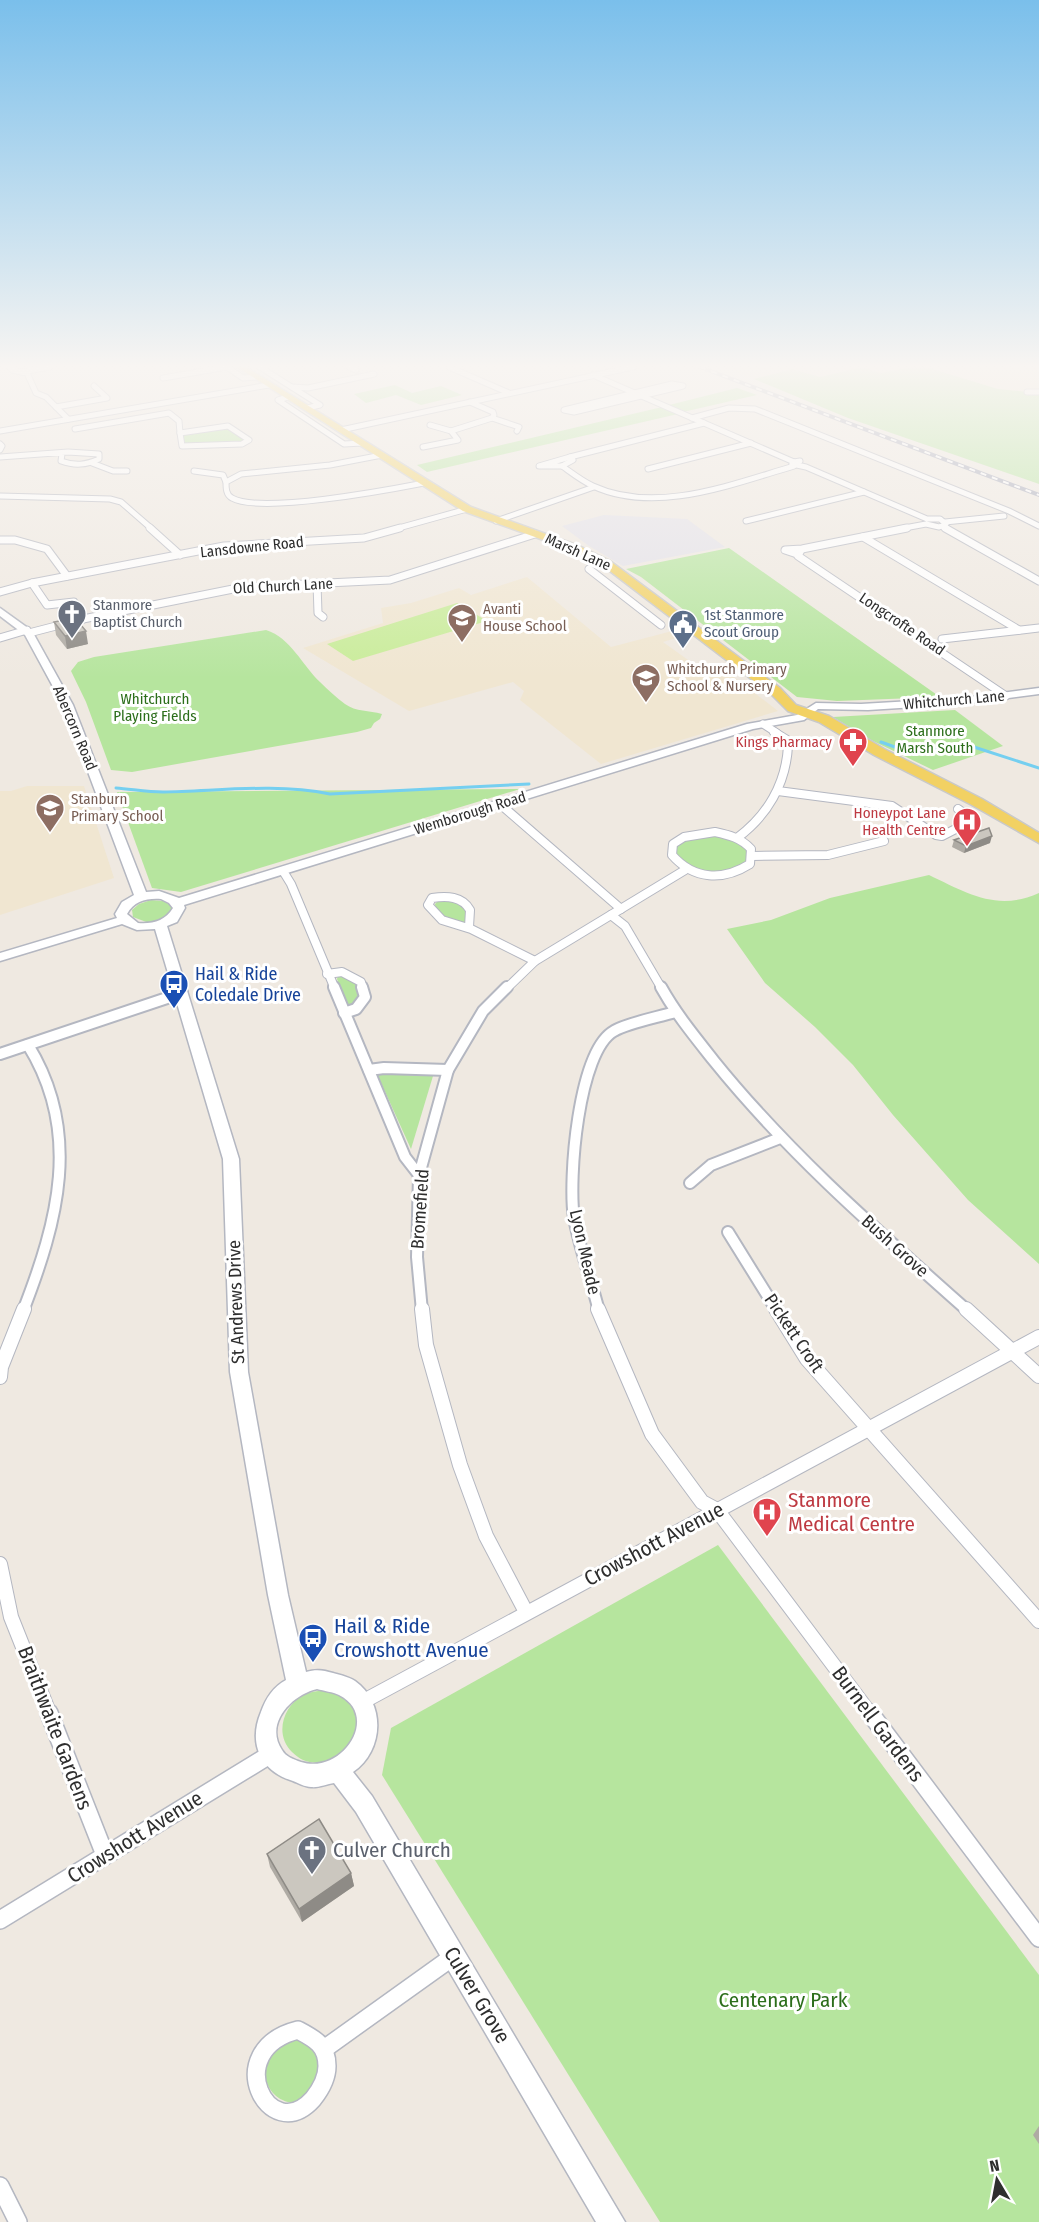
<svg xmlns="http://www.w3.org/2000/svg" width="1039" height="2222" font-family="'Fira Sans Condensed',sans-serif">
<style>
.industrial{fill:#e3e1e8}
.education{fill:#f0e6d1}
.green{fill:#b6e59e}
.pitch{fill:#c9ec9a}
.lines{fill:none;stroke-linecap:round;stroke-linejoin:round}
.stream{stroke:#75cff0;stroke-width:3}
.street-far5-casing{stroke:#b4b7c1;stroke-width:7}
.street-far4-casing{stroke:#b4b7c1;stroke-width:9}
.street-far3-casing{stroke:#b4b7c1;stroke-width:10}
.street-far2-casing{stroke:#b4b7c1;stroke-width:14}
.street-far1-casing{stroke:#b4b7c1;stroke-width:16}
.street-casing{stroke:#b4b7c1;stroke-width:20}
.secondary-casing{stroke:#b4b7c1;stroke-width:3}
.primary-casing{stroke:#c9c9c9;stroke-width:3}
.street-far5{stroke:#fff;stroke-width:5}
.street-far4{stroke:#fff;stroke-width:7}
.street-far3{stroke:#fff;stroke-width:8}
.street-far2{stroke:#fff;stroke-width:10}
.street-far1{stroke:#fff;stroke-width:14}
.street{stroke:#fff;stroke-width:17}
.secondary{fill:#fff;fill-rule:evenodd}
.primary{fill:#f2d163;fill-rule:evenodd}
.rail-casing{stroke:#a3a6b8;stroke-width:4}
.rail{stroke:#fff;stroke-width:2;stroke-dasharray:6;stroke-linecap:butt}
.wall{fill:#afaba4}
.shaded-wall{fill:#8e8b86}
.building{fill:#cbc7bf;stroke:#8e8b86;stroke-width:1.5}
.labels{text-anchor:middle;dominant-baseline:central;stroke-width:6;stroke-linejoin:round;paint-order:stroke}
.far-street-label{font-size:15px;fill:#2e2e2e;stroke:#fff}
.far-worship-label{font-size:15px;fill:#5b616d;stroke:#fff;text-anchor:start}
.far-education-label{font-size:15px;fill:#785e54;stroke:#fff;text-anchor:start}
.far-service-label{font-size:15px;fill:#4e5e75;stroke:#fff;text-anchor:start}
.far-park-label{font-size:15px;fill:#2c6e1b;stroke:#fff}
.far-health-label{font-size:15px;fill:#be3a42;stroke:#fff;text-anchor:end}
.transit-label{font-size:18px;fill:#164399;stroke:#fff;text-anchor:start}
.street-label{font-size:18px;fill:#2e2e2e;stroke:#fff}
.near-health-label{font-size:21px;fill:#be3a42;stroke:#fff;text-anchor:start}
.near-street-label{font-size:21px;fill:#2e2e2e;stroke:#fff}
.near-transit-label{font-size:21px;fill:#164399;stroke:#fff;text-anchor:start}
.near-worship-label{font-size:21px;fill:#5b616d;stroke:#fff;text-anchor:start}
.near-park-label{font-size:21px;fill:#2c6e1b;stroke:#fff}
</style>
<rect width="100%" height="100%" fill="#efe9e1"/>
<!-- industrial -->
<path class="industrial" d="M604,515L687,519L725,547L623,566L589,546L562,526Z"/>
<!-- education -->
<g class="education">
<path d="M724,367H912L881,373L862,367L820,377L792,369L754,379Z"/>
<path d="M926,367H1039V391L1028,393L1001,390Z"/>
<path d="M527,577L611,647L676,630L683,636L663,642L709,675L725,670L778,711L601,764L520,700L524,691L513,682L409,711L303,648L383,623L381,608L411,603L459,588L471,595Z"/>
<path d="M27,786H84L114,878L0,915V791H11Z"/>
</g>
<!-- green -->
<g class="green">
<path d="M862,367L881,373L912,367H926L998,389L1039,393V484L848,418L754,379L792,369L820,377Z"/>
<path d="M395,385L412,393L441,386L462,395L421,405L396,395L366,403L354,394Z"/>
<path d="M737,388L757,395L683,412L669,405Z"/>
<path d="M662,407L678,414L427,472L417,465Z"/>
<path d="M230,428L246,440L242,443L185,445L183,434Z"/>
<path d="M729,548L940,697L837,701L797,697L641,577L626,569Z"/>
<path d="M266,630C291,638 302,665 320,682C328,690 337,698 345,704C356,712 369,710 382,714L380,719L374,723L371,728L357,732L132,772L111,770L86,702L71,671L78,662L94,657Z"/>
<path d="M955,710L1003,746L933,770L873,741L833,717Z"/>
<path d="M520,789L181,892L152,888L117,792Z"/>
<path d="M703,835C718,836 756,839 746,863C738,866 727,872 719,873C704,874 655,856 685,840C690,838 697,836 703,835Z"/>
<path d="M929,875C967,893 997,912 1039,893V1264L968,1200L893,1115L853,1065L815,1027L765,983L727,929L771,920L830,898Z"/>
<path d="M442,897L467,907L471,919L462,925L436,913L435,904Z"/>
<path d="M151,900L163,901L171,905L172,909L168,917L149,923L133,917L132,910L139,904Z"/>
<path d="M343,975L357,983L361,993L355,1005L347,1004L337,979L338,976Z"/>
<path d="M377,1074L433,1076L411,1149Z"/>
<path d="M718,1545L1039,1975V2222H660L382,1775L391,1728Z"/>
<path d="M327,1690C395,1708 331,1792 292,1752C274,1735 283,1705 304,1695C311,1691 319,1691 327,1690Z"/>
<path d="M298,2037L315,2043L322,2082L298,2103C263,2104 254,2060 280,2044C285,2041 292,2039 298,2037Z"/>
</g>
<!-- pitch -->
<path class="pitch" d="M457,603L487,621L353,661L327,644Z"/>
<g class="lines">
<!-- stream -->
<g class="stream">
<path d="M881,742L903,750L974,747L1039,768"/>
<path d="M116,788C131,789 147,792 163,792C219,791 275,783 330,794L529,784"/>
</g>
<!-- street-far5 casing -->
<g class="street-far5-casing">
<g id="street-far5">
<path d="M10,367L12,370L27,373L36,393L46,397L68,419"/>
<path d="M227,367L243,378L256,377"/>
<path d="M260,367L320,405L307,408"/>
<path d="M349,367L356,370"/>
<path d="M449,367L509,393"/>
<path d="M21,372L50,367"/>
<path d="M593,375L794,462L800,461"/>
<path d="M163,378L227,367"/>
<path d="M672,384L683,386L574,412L564,410Z"/>
<path d="M292,387L308,388L374,374"/>
<path d="M1027,392H1039"/>
<path d="M288,397L278,400L344,444L362,443"/>
<path d="M56,407L107,398L94,386"/>
<path d="M492,418L519,427L517,431"/>
<path d="M692,418L729,408L755,409L1009,511L1039,526"/>
<path d="M704,423L570,457L573,460L562,466C572,473 582,481 593,486C656,515 732,484 794,466"/>
<path d="M228,426L249,440L242,444L182,446L180,433Z"/>
<path d="M75,429L169,413L179,421L180,433"/>
<path d="M341,430L633,367"/>
<path d="M0,431L269,385"/>
<path d="M451,431L492,418L494,415L493,412L470,402"/>
<path d="M0,444L2,446L0,450"/>
<path d="M423,447L458,440L451,431L430,425"/>
<path d="M382,455L330,465L241,474L226,482C226,488 226,495 232,498C260,514 388,490 424,483"/>
<path d="M0,457L68,452L99,454V459C86,465 75,466 61,461L62,454"/>
<path d="M794,462L792,464L806,467L927,519H940L946,524L939,527L926,524L899,529"/>
<path d="M92,463L113,471H127"/>
<path d="M562,466H539L570,457"/>
<path d="M648,469L751,443"/>
<path d="M194,471L223,475L226,482"/>
<path d="M0,496L110,499L121,502L152,529"/>
<path d="M496,521L594,487"/>
<path d="M746,521L864,492"/>
<path d="M945,522L1004,516"/>
<path d="M942,526L948,529"/>
<path d="M395,529L467,509"/>
</g>
</g>
<!-- street-far4 casing -->
<g class="street-far4-casing">
<g id="street-far4">
<path d="M150,528L180,555"/>
<path d="M945,528L1039,581"/>
<path d="M863,537L1019,630"/>
<path d="M0,540H15L47,549L67,576"/>
<path d="M801,550L798,556L1006,696"/>
<path d="M797,554L785,550L802,549L907,528"/>
<path d="M589,569L661,625"/>
<path d="M32,583L47,605L74,602L83,619"/>
<path d="M317,583L318,613L323,617"/>
<path d="M0,592L32,583L224,546L364,538L400,528"/>
<path d="M29,633L83,619L243,587L390,580L535,534"/>
<path d="M0,638L27,630"/>
<path d="M942,639L1039,628"/>
<path d="M763,724L777,733"/>
</g>
</g>
<!-- street-far3 casing -->
<g class="street-far3-casing">
<g id="street-far3">
<path d="M778,791L892,806L936,835L942,836L973,820L958,809"/>
<path d="M500,804L621,909"/>
<path d="M715,832C729,835 741,838 751,849L750,864C723,881 694,880 672,855L673,844L684,837Z"/>
<path d="M737,838C767,816 786,784 788,746L787,740L774,732"/>
<path d="M752,856L828,855L884,841"/>
<path d="M283,871L291,884L335,989"/>
<path d="M611,915L625,926L662,989"/>
<path d="M469,927L470,910C462,896 447,896 432,898L428,905L442,920L471,929L535,961"/>
<path d="M327,974L342,972L361,982L363,989"/>
<path d="M506,989L535,961L685,870"/>
</g>
</g>
<!-- street-far2 casing -->
<g class="street-far2-casing">
<g id="street-far2">
<path d="M334,987L405,1157L419,1175"/>
<path d="M661,987C676,1014 695,1037 714,1061C789,1154 879,1232 968,1311"/>
<path d="M344,1013L356,1009L365,997L362,987"/>
<path d="M0,1054L182,993"/>
<path d="M369,1070L384,1068L448,1070"/>
<path d="M690,1183L711,1165L780,1138"/>
<path d="M728,1232L777,1311"/>
<path d="M23,1311C58,1221 82,1132 28,1045"/>
<path d="M422,1311L417,1257L419,1175L448,1070L483,1011L507,987"/>
<path d="M599,1311C591,1280 580,1249 574,1218C568,1180 578,1051 614,1031C627,1023 659,1017 675,1012"/>
</g>
</g>
<!-- street-far1 casing -->
<g class="street-far1-casing">
<g id="street-far1">
<path d="M422,1309L426,1345L460,1465L486,1536L526,1612"/>
<path d="M598,1309L652,1434L702,1502L717,1510L871,1715"/>
<path d="M776,1309L807,1359L1039,1621"/>
<path d="M966,1309L1039,1376"/>
<path d="M0,1377L1,1367L24,1309"/>
<path d="M0,1564L11,1617L50,1715"/>
<path d="M364,1701L1039,1337"/>
</g>
</g>
<!-- street casing -->
<g class="street-casing">
<g id="street">
<path d="M49,1713L105,1855"/>
<path d="M870,1713L1039,1938"/>
<path d="M0,1920L271,1754"/>
<path d="M298,2030C315,2039 327,2045 327,2066C327,2079 321,2089 313,2099C269,2148 219,2050 298,2030Z"/>
<path d="M324,2049L454,1956"/>
<path d="M0,2186L18,2222"/>
</g>
</g>
<!-- secondary casing -->
<g class="secondary-casing">
<path id="secondary" d="M0,608L32,631L73,705L146,892L159,891L179,898L747,724L797,715L816,703L861,704L963,698L1039,688V694L963,704L868,710L818,709L804,720L753,729L184,905L185,908L177,922L167,926L239,1159L248,1372L288,1595L306,1672C316,1669 323,1670 333,1673C340,1675 349,1677 355,1681C386,1703 384,1751 353,1772L372,1796L625,2222H596L356,1812L334,1783C327,1784 318,1788 311,1787C305,1787 298,1783 293,1781C260,1771 248,1743 261,1712C266,1698 273,1687 286,1680L268,1595L230,1372L223,1159L155,929L137,930L122,924L0,961V953L117,918L115,914L122,902L134,895L63,705L25,635L0,616ZM161,899L169,903L173,908C165,921 153,924 138,923L127,914C134,901 147,898 161,899ZM317,1689C324,1691 333,1692 339,1695C381,1716 342,1775 301,1762C293,1759 286,1757 282,1750C264,1723 292,1695 317,1689Z"/>
</g>
<!-- primary casing -->
<g class="primary-casing">
<path id="primary" d="M237,367H246L471,507L579,546L610,561L780,688L796,705L829,716L884,749L982,799L1039,833V843L972,805L874,755L819,722L788,711L771,694L602,565L571,550L463,511Z"/>
</g>
<!-- street-far5 -->
<use href="#street-far5" class="street-far5"/>
<!-- street-far4 -->
<use href="#street-far4" class="street-far4"/>
<!-- street-far3 -->
<use href="#street-far3" class="street-far3"/>
<!-- street-far2 -->
<use href="#street-far2" class="street-far2"/>
<!-- street-far1 -->
<use href="#street-far1" class="street-far1"/>
<!-- street -->
<use href="#street" class="street"/>
<!-- secondary -->
<use href="#secondary" class="secondary"/>
<!-- primary -->
<use href="#primary" class="primary"/>
<!-- rail casing -->
<g class="rail-casing">
<path id="rail" d="M700,367L1039,495"/>
</g>
<!-- rail -->
<use href="#rail" class="rail"/>
</g>
<!-- wall -->
<g class="wall">
<path d="M54,622L88,644L67,649L56,635Z"/>
<path d="M954,840L990,843L964,853L952,847Z"/>
<path d="M267,1854L351,1873L354,1886L302,1922L270,1867Z"/>
<path d="M1039,2126V2144L1033,2135Z"/>
</g>
<!-- shaded-wall -->
<g class="shaded-wall">
<path d="M86,631L88,644L67,649L65,636Z"/>
<path d="M992,836L990,843L964,853L966,846Z"/>
<path d="M351,1873L354,1886L302,1922L299,1909Z"/>
</g>
<!-- building -->
<g class="building">
<path d="M75,618L86,631L65,636L54,622Z"/>
<path d="M989,828L992,836L966,846L954,840Z"/>
<path d="M319,1819L351,1873L299,1909L267,1854Z"/>
</g>
<!-- sky -->
<linearGradient id="sky" x2="0" y2="1"><stop stop-color="#7abfeb"/><stop offset="0.54" stop-color="#f8f5f2"/><stop offset="1" stop-color="#f8f5f2" stop-opacity="0"/></linearGradient>
<rect width="1039" height="678" fill="url(#sky)"/>
<!-- icons -->
<defs>
<g id="church-pin" transform="scale(1.5)"><path d="M0 17L-7.5 6A9.5 9.5 0 1 1 7.5 6Z" fill="#6b7280" stroke="#fff"/><path d="M-1.2-6h2.4v3.5h3.3v2.4h-3.3V6h-2.4V-.1h-3.3v-2.4h3.3Z" fill="#fff"/></g>
<g id="school-pin" transform="scale(1.5)"><path d="M0 17L-7.5 6A9.5 9.5 0 1 1 7.5 6Z" fill="#8d6e63" stroke="#fff"/><path d="M0-5L7-2L0 1L-7-2ZM-4 1L0 2.5L4 1V4Q0 6-4 4Z" fill="#fff"/></g>
<g id="civic-pin" transform="scale(1.5)"><path d="M0 17L-7.5 6A9.5 9.5 0 1 1 7.5 6Z" fill="#5c6f8a" stroke="#fff"/><path d="M-.6-6.5H3V-4.5H.6V-3L4-1V1h2V6H-6V1h2V-1L-.6-3ZM-1.2 2.5V6h2.4V2.5Z" fill="#fff"/></g>
<g id="pharmacy-pin" transform="scale(1.5)"><path d="M0 17L-7.5 6A9.5 9.5 0 1 1 7.5 6Z" fill="#e0444e" stroke="#fff"/><path d="M-2-6h4v4h4v4h-4v4h-4v-4h-4v-4h4Z" fill="#fff"/></g>
<g id="hospital-pin" transform="scale(1.5)"><path d="M0 17L-7.5 6A9.5 9.5 0 1 1 7.5 6Z" fill="#e0444e" stroke="#fff"/><path d="M-5-5h3v3.5h4V-5h3V5h-3V1.5h-4V5h-3Z" fill="#fff"/></g>
<g id="bus-pin" transform="scale(1.5)"><path d="M0 17L-7.5 6A9.5 9.5 0 1 1 7.5 6Z" fill="#1a4fb4" stroke="#fff"/><path d="M-5-6H5V4H4V6H2V4H-2V6H-4V4H-5ZM-3.5-4V0h7V-4ZM-3.5 1.2v1.5H-2V1.2ZM2 1.2v1.5H3.5V1.2Z" fill="#fff"/></g>
</defs>
<g fill-rule="evenodd">
<use href="#church-pin" x="72" y="614"/>
<use href="#school-pin" x="462" y="618"/>
<use href="#civic-pin" x="683" y="624"/>
<use href="#school-pin" x="646" y="678"/>
<use href="#pharmacy-pin" x="853" y="742"/>
<use href="#school-pin" x="50" y="808"/>
<use href="#hospital-pin" x="967" y="822"/>
<use href="#bus-pin" x="174" y="984"/>
<use href="#hospital-pin" x="767" y="1512"/>
<use href="#bus-pin" x="313" y="1638"/>
<use href="#church-pin" x="312" y="1850"/>
</g>
<g class="labels">
<!-- far-street labels -->
<g class="far-street-label">
<text transform="translate(252 547) rotate(-6)">Lansdowne Road</text>
<text transform="translate(578 552) rotate(24)">Marsh Lane</text>
<text transform="translate(283 586) rotate(-3)">Old Church Lane</text>
<text transform="translate(902 624) rotate(34)">Longcrofte Road</text>
<text transform="translate(954 700) rotate(-5)">Whitchurch Lane</text>
<text transform="translate(75 728) rotate(67)">Abercorn Road</text>
<text transform="translate(470 813) rotate(-17)">Wemborough Road</text>
</g>
<!-- far-worship labels -->
<g class="far-worship-label">
<text x="93" y="605">Stanmore<tspan x="93" dy="17">Baptist Church</tspan></text>
</g>
<!-- far-education labels -->
<g class="far-education-label">
<text x="483" y="609">Avanti<tspan x="483" dy="17">House School</tspan></text>
<text x="667" y="669">Whitchurch Primary<tspan x="667" dy="17">School &amp; Nursery</tspan></text>
<text x="71" y="799">Stanburn<tspan x="71" dy="17">Primary School</tspan></text>
</g>
<!-- far-service labels -->
<g class="far-service-label">
<text x="704" y="615">1st Stanmore<tspan x="704" dy="17">Scout Group</tspan></text>
</g>
<!-- far-park labels -->
<g class="far-park-label">
<text x="155" y="699">Whitchurch<tspan x="155" dy="17">Playing Fields</tspan></text>
<text x="935" y="731">Stanmore<tspan x="935" dy="17">Marsh South</tspan></text>
</g>
<!-- far-health labels -->
<g class="far-health-label">
<text x="832" y="742">Kings Pharmacy</text>
<text x="946" y="813">Honeypot Lane<tspan x="946" dy="17">Health Centre</tspan></text>
</g>
<!-- transit labels -->
<g class="transit-label">
<text x="195" y="974">Hail &amp; Ride<tspan x="195" dy="21">Coledale Drive</tspan></text>
</g>
<!-- street labels -->
<g class="street-label">
<text transform="translate(420 1209) rotate(-86)">Bromefield</text>
<text transform="translate(895 1246) rotate(42)">Bush Grove</text>
<text transform="translate(585 1252) rotate(77)">Lyon Meade</text>
<text transform="translate(236 1302) rotate(-92)">St Andrews Drive</text>
<text transform="translate(794 1333) rotate(56)">Pickett Croft</text>
</g>
<!-- near-health labels -->
<g class="near-health-label">
<text x="788" y="1500">Stanmore<tspan x="788" dy="24">Medical Centre</tspan></text>
</g>
<!-- near-street labels -->
<g class="near-street-label">
<text transform="translate(654 1544) rotate(-28)">Crowshott Avenue</text>
<text transform="translate(878 1724) rotate(53)">Burnell Gardens</text>
<text transform="translate(55 1728) rotate(69)">Braithwaite Gardens</text>
<text transform="translate(135 1837) rotate(-32)">Crowshott Avenue</text>
<text transform="translate(477 1995) rotate(59)">Culver Grove</text>
</g>
<!-- near-transit labels -->
<g class="near-transit-label">
<text x="334" y="1626">Hail &amp; Ride<tspan x="334" dy="24">Crowshott Avenue</tspan></text>
</g>
<!-- near-worship labels -->
<g class="near-worship-label">
<text x="333" y="1850">Culver Church</text>
</g>
<!-- near-park labels -->
<g class="near-park-label">
<text x="783" y="2000">Centenary Park</text>
</g>
</g>
<!-- north arrow -->
<g transform="translate(997 2180) rotate(350)" stroke="#ffffff" stroke-width="4.5" paint-order="stroke">
<path d="M0-4.5L10 22L0 15L-10 22Z" fill="#2e2e2e"/>
<text y="-9" font-size="16" font-weight="bold" text-anchor="middle" fill="#2e2e2e">N</text>
</g>
</svg>
